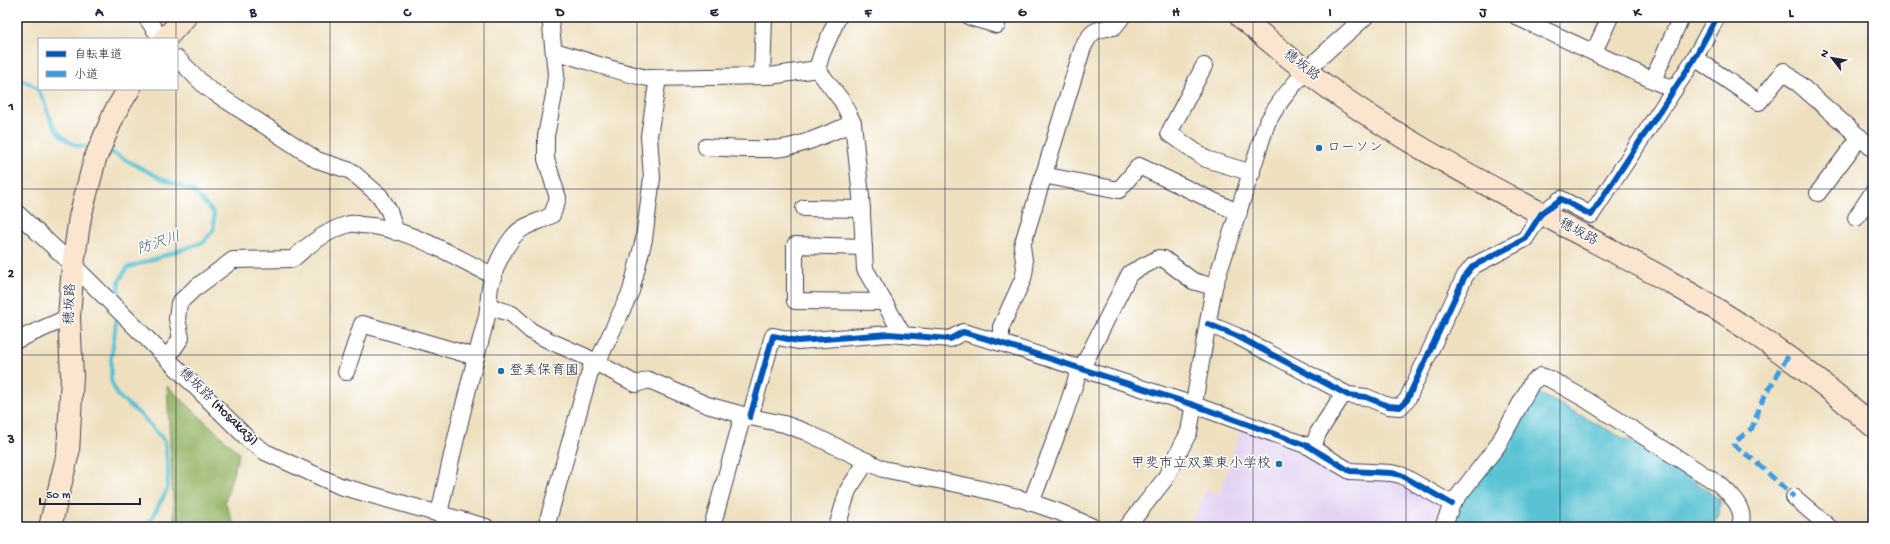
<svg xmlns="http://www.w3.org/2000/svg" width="1890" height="544" font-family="'Gochi Hand','Klee One',sans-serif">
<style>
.built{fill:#e3d3f2}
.forest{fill:#96b568;stroke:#5c6c52}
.water{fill:#58c2d3;stroke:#3d7287}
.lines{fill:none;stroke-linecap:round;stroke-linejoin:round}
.stream{stroke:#58c2d3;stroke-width:4}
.street-casing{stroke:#413e4f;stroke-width:18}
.secondary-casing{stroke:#413e4f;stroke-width:24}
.street{stroke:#fff;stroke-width:16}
.secondary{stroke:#fbe5cf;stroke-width:22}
.quiet{stroke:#3c9ce2;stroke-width:5;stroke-dasharray:10 5;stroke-linecap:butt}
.cycleway-casing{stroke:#fff;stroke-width:8}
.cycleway{stroke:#0057b8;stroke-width:6}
.grid{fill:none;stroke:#22223b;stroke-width:1;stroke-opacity:0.55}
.poi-dot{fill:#1f6fb2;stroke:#fff;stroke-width:1.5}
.labels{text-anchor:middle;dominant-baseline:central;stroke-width:3;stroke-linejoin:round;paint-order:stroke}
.street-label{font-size:14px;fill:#22223b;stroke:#fff}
.poi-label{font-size:14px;fill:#22223b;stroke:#fff;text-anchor:start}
.water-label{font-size:15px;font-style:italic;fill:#386278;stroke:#fff}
.neatline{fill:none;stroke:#22223b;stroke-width:1.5}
.grid-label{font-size:13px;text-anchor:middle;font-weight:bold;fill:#22223b}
</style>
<rect width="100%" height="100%" fill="#fff"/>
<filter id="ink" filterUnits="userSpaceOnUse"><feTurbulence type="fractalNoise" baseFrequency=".025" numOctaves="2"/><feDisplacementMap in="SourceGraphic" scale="8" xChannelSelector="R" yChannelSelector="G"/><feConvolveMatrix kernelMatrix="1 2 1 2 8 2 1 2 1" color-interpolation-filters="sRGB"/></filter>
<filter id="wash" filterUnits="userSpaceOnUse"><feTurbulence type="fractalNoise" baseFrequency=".012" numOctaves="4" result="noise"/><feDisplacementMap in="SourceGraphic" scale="16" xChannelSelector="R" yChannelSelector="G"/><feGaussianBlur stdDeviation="0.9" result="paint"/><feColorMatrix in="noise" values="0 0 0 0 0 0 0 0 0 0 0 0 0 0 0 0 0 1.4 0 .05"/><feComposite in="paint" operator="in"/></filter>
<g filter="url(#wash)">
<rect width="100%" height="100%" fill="#eee0bf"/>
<!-- built -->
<path class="built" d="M1241,427L1396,478L1441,502L1430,527H1190L1206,490L1220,493Z"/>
<!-- forest -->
<path class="forest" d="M167,386L239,453L225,502L235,527H176L174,519Z"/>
<!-- water -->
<path class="water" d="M1533,390L1670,463L1720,500L1719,516L1713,527H1448L1458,506Z"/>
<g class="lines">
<!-- stream -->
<g class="stream">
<path d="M17,78C22,80 29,83 34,86C51,101 44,131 74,144C79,146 86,147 92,148"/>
<path d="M106,151L113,153L160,178L193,191L214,213V229L204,242L127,268L119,281L118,303"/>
<path d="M117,316L111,359V380L117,395L141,415L165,441L168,474L167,490L147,527"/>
</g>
</g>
</g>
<g filter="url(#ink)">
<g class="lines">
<!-- street casing -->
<g class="street-casing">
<g id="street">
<path d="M146,17L161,39"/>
<path d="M838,17L822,53L817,69L842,101L853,123L861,196L865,269L903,335"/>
<path d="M970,17L997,25"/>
<path d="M1517,17L1674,90"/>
<path d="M554,51C586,60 616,72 648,78L770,76L817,69"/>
<path d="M1594,52L1610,17"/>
<path d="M177,58L206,87L317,160L351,171L380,196L389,211L396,232"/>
<path d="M1695,58L1759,102L1784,71L1873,149"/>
<path d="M1204,66L1169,133L1206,159L1252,173"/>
<path d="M762,76L764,17"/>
<path d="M1653,80L1681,17"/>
<path d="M706,147C731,148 758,151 783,148C807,144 831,132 853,123"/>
<path d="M1043,175L1119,190L1139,166L1239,213"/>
<path d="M1818,193L1860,137"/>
<path d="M804,208L862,209"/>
<path d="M17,213L73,265L250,441L265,452L340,486L486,527"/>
<path d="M1856,218L1873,192"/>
<path d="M864,247L795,245V301L884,302"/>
<path d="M489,306L512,314L531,331L550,341L584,356L636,384L649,380L707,405L750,417L784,424L806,432L883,469L977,488L1021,499L1059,512L1093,527"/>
<path d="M1208,324L1237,336L1348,395L1366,397L1388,406L1400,407L1407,400L1465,276L1473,266L1525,239L1541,214L1561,199L1591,215L1693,61L1717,17"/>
<path d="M17,340L69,317"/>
<path d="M1001,343V327L1023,279L1025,268L1022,246L1082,50C1090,31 1095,29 1114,27L1122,17"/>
<path d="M167,358L181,338L177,319L179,303L194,289L233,260L293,259C308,245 327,231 346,225C351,223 357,224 361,225C409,227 452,256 494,276"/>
<path d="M597,363L631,291L644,239L652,178L649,136L658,78"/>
<path d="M346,372L362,324L476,357"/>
<path d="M750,417L773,336L798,341L889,334L950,339L963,332L1001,343L1194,405L1308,446L1350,471L1391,473L1401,475L1452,504"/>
<path d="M1313,448L1318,433L1344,393"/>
<path d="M1794,497L1829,527"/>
<path d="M1031,503L1065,413L1080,368L1086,360L1130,273L1159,258L1164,259L1193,281L1214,287"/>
<path d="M439,514C453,448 469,382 487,316C489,305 488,294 491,283C495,267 503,250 513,237C523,224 538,223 552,215L558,198L546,159V136L554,95L556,74L550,17"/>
<path d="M546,527L593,361"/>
<path d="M712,527L743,415"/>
<path d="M837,527L848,490L867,461"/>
<path d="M1127,527L1165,479L1189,432L1214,287L1267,123C1290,80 1330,49 1365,17"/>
<path d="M1443,527L1452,504L1498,445L1532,382L1541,376L1550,379L1585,399L1720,485C1731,495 1748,511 1739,527"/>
</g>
</g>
<!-- secondary casing -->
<g class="secondary-casing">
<g id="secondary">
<path d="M1241,17C1262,35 1283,53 1305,70C1380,129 1468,175 1552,219C1617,254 1685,287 1747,329C1792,358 1833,391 1873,426"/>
<path d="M165,39L185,17"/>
<path d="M50,527L68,453L72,376L69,317L73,265L80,217L95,159L115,112L129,89"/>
</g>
</g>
<!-- street -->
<use href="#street" class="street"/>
<!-- secondary -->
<use href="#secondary" class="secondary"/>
<!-- quiet -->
<path class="quiet" d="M1788,356L1762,401L1752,428L1735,442L1734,445L1756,462L1794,497"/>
<!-- cycleway casing -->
<g class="cycleway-casing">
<g id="cycleway">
<path d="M1208,324L1237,336L1348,395L1366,397L1388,406L1400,407L1407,400L1465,276L1473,266L1525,239L1541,214L1561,199L1591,215L1693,61L1717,17"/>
<path d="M750,417L773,336L798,341L889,334L950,339L963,332L1001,343L1194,405L1308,446L1350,471L1391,473L1401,475L1452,504"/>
</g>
</g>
<!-- cycleway -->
<use href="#cycleway" class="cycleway"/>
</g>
</g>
<!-- grid -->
<path class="grid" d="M176,17V39M330,17V527M484,17V527M637,17V527M791,17V527M945,17V527M1099,17V527M1253,17V527M1406,17V527M1560,17V527M1714,17V527M176,89V527M17,189H1873M17,355H1873"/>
<!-- markers -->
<g class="poi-dot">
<circle cx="1319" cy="148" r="4"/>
<circle cx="501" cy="371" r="4"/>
<circle cx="1279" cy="464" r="4"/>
</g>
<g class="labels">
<!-- street labels -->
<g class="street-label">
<text transform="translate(1301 66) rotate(38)">穂坂路</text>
<text transform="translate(1578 233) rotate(28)">穂坂路</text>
<text transform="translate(71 304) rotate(-88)">穂坂路</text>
<text transform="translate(218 407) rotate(44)">穂坂路 (Hosakazi)</text>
</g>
<!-- poi labels -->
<g class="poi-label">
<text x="1327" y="148">ローソン</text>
<text x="509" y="371">登美保育園</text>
<text x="1271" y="464" text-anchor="end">甲斐市立双葉東小学校</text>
</g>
<!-- water labels -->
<g class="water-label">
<text transform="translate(159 244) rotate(-18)">防沢川</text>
</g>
</g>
<!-- margin -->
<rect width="1890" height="544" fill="none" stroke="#fff" stroke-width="44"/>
<!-- legend -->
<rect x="38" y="38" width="140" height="52" fill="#ffffff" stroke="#a7a7b1"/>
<rect x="46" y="51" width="20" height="6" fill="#0057b8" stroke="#a7a7b1"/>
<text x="74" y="58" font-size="12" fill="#22223b">自転車道</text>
<rect x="46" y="71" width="20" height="6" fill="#3c9ce2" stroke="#a7a7b1"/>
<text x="74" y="78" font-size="12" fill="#22223b">小道</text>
<!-- north arrow -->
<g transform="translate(1832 58) rotate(301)" stroke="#ffffff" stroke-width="3" paint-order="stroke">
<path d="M0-3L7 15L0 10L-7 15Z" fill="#22223b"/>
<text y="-6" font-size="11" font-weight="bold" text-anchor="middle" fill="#22223b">N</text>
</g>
<!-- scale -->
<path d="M40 498v6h100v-6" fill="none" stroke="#22223b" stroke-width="2"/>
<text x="46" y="498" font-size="12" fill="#22223b" stroke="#ffffff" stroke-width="3" paint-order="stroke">50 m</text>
<rect x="22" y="22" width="1846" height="500" class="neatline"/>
<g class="grid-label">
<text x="99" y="16">A</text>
<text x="253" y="16">B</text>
<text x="407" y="16">C</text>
<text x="560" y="16">D</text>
<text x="714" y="16">E</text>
<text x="868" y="16">F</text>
<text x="1022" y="16">G</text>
<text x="1176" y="16">H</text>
<text x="1330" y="16">I</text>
<text x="1483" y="16">J</text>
<text x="1637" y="16">K</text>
<text x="1791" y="16">L</text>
<text x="11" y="110">1</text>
<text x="11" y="277">2</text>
<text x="11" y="443">3</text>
</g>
</svg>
